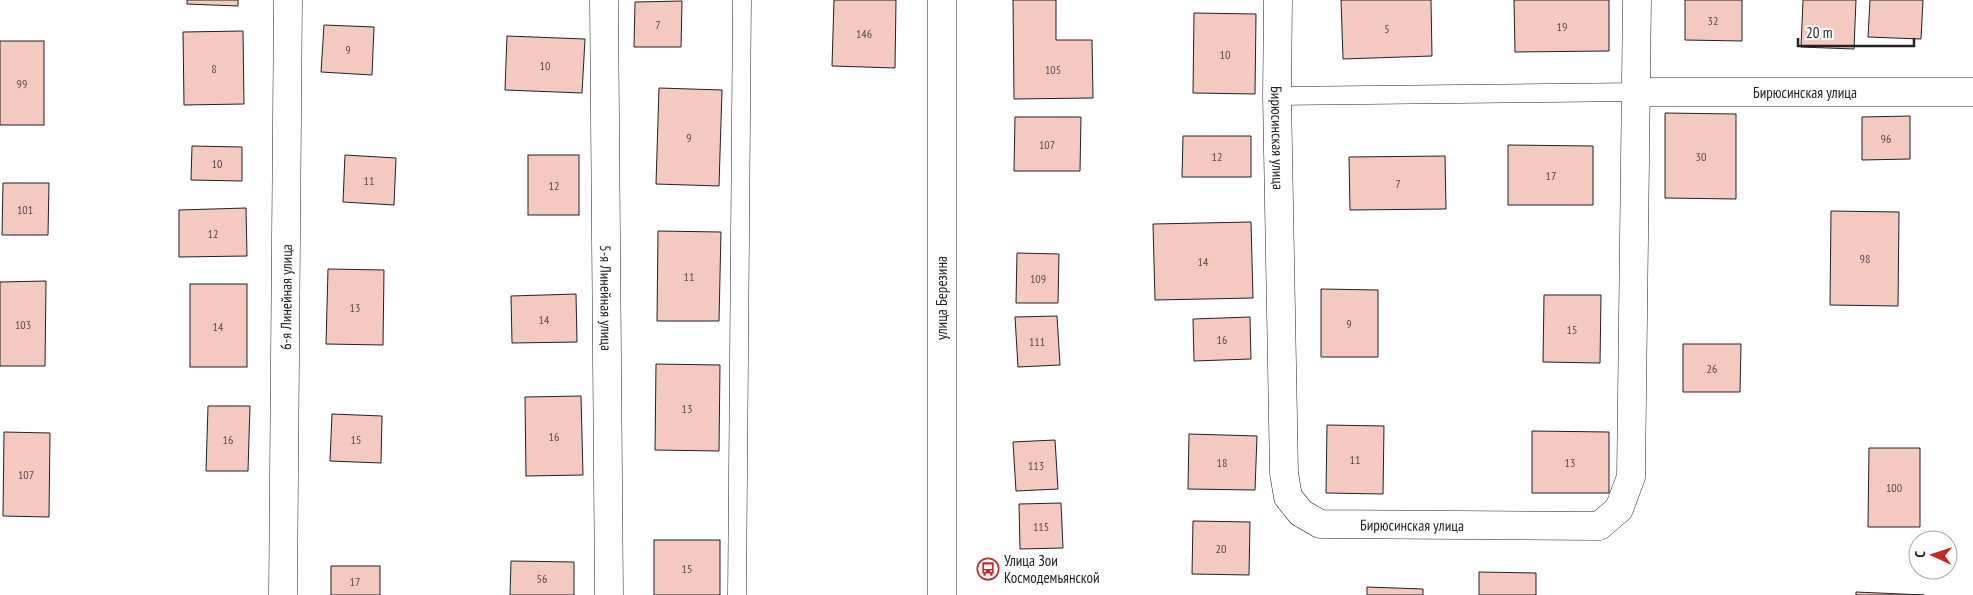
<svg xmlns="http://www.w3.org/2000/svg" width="1973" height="595" font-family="'PT Sans Narrow',sans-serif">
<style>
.building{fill:#f3c9c0;stroke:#222}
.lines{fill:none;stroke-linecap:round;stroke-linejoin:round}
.lane-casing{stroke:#222;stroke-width:19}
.street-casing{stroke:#222;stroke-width:29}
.lane{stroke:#fff;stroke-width:18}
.street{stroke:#fff;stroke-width:28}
.labels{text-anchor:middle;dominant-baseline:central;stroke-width:4;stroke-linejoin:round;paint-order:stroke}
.number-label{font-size:12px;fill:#564c4a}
.street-label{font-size:15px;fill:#222;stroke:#fff}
.poi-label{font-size:15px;fill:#222;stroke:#fff;text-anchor:start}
</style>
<rect width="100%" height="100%" fill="#fff"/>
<!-- building -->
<g class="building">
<path d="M187,0H238V6L187,4Z"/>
<path d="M834,0H896L895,68L832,66Z"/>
<path d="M1013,0H1056V40H1092L1093,98L1014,99Z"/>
<path d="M1341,0H1431L1432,56L1343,59Z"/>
<path d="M1514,0H1609V51L1515,52Z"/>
<path d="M1685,0H1742V41L1685,40Z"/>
<path d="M1803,0H1856L1854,49L1801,47Z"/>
<path d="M1870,0H1923L1921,39L1868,37Z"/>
<path d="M682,1L681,47H634L635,2Z"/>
<path d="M1194,13L1256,14L1255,94L1193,93Z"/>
<path d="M324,25L374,27L372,75L321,72Z"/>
<path d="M243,31L244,104L184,105L183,32Z"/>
<path d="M507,36L585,39L582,93L505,90Z"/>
<rect x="0" y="41" width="44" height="84"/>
<path d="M659,88L722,90L719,186L656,184Z"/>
<path d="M1665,113L1736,114V199L1665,198Z"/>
<path d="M1910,116V159L1862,160V117Z"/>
<path d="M1015,117H1081L1080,171H1014Z"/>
<path d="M1183,136H1251V177H1182Z"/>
<path d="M1508,145L1593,146V205H1508Z"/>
<path d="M192,146L242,147V181L191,180Z"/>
<path d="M345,155L396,158L394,205L343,202Z"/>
<rect x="528" y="155" width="51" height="60"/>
<path d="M1445,156L1446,209L1350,210L1349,157Z"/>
<path d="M3,183H49L48,235H2Z"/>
<path d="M246,208L247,256L179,257V210Z"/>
<path d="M1831,211L1899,212L1898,306L1830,305Z"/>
<path d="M1251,222L1253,298L1155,300L1153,224Z"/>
<path d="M658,231L721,232L719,321H657Z"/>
<path d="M1017,253L1059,254L1058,303H1016Z"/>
<path d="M328,269L384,270L383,345L326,344Z"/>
<path d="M46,281L45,366H0V282Z"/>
<rect x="190" y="284" width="57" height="83"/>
<path d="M1321,289L1378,290V357H1321Z"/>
<path d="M576,294L577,342L512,343L511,296Z"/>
<path d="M1544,295H1601L1600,363L1543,362Z"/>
<path d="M1057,316L1060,365L1018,367L1015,317Z"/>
<path d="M1250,317L1251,359L1194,361L1193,319Z"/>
<path d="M1683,344H1741L1740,392H1683Z"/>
<path d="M656,364L720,365L719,451L655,450Z"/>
<path d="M581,396L583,475L526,476L525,397Z"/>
<path d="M208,406H250L248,471H206Z"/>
<path d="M332,414L382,416L381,463L330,461Z"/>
<path d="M1327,425L1384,426L1383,494L1326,493Z"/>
<path d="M1532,431L1609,432V493H1532Z"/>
<path d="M4,432L50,433L49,517L3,516Z"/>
<path d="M1189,434L1257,436L1255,490L1188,489Z"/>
<path d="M1055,440L1058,489L1016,491L1013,442Z"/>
<path d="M1869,448H1920V527H1868Z"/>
<path d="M1061,503L1063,548L1020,549L1019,504Z"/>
<path d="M1193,521L1250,522L1249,575L1192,574Z"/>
<rect x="654" y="540" width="66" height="55"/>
<path d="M511,561L574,562V595H510Z"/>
<rect x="331" y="566" width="49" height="29"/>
<path d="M1479,572L1536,573V595H1479Z"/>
<path d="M1367,587L1423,589V595H1367Z"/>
<path d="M1856,592L1924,595H1856Z"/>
</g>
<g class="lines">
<!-- lane casing -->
<g class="lane-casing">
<g id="lane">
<path d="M1277,96L1636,92"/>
<path d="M737,595L742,0"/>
</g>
</g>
<!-- street casing -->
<g class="street-casing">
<g id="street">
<path id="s1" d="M604,0L609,595"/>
<path id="s2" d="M1278,0L1277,96L1284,473L1288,497L1301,513L1320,524L1599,526L1619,509L1631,477L1637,0"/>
<path id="s3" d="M1636,92H1973"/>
<path id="s4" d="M283,595L288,0"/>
<path d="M942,595V0"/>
</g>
</g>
<!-- lane -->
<use href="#lane" class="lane"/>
<!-- street -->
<use href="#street" class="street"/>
</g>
<!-- icons -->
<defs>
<g id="bus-ring" transform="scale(1.125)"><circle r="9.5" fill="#fff" stroke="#c62828" stroke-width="1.5"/><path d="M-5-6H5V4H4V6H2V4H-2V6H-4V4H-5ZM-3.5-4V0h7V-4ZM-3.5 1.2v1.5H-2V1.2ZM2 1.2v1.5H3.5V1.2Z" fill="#c62828"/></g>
</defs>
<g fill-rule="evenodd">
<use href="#bus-ring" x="988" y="569"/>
</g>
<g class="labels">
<!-- number labels -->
<g class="number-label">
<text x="1713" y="20">32</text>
<text x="658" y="24">7</text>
<text x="1562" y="26">19</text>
<text x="1387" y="28">5</text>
<text x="864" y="33">146</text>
<text x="348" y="49">9</text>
<text x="1225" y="54">10</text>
<text x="545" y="65">10</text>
<text x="214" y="68">8</text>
<text x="1053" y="69">105</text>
<text x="22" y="83">99</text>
<text x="689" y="137">9</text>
<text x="1886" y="138">96</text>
<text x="1047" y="144">107</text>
<text x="1217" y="156">12</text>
<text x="1701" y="156">30</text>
<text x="217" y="163">10</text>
<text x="1551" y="175">17</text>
<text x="369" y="180">11</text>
<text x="1398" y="183">7</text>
<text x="554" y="185">12</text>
<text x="25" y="209">101</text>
<text x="213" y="233">12</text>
<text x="1865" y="258">98</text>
<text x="1203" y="261">14</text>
<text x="689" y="276">11</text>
<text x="1038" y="278">109</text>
<text x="355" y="307">13</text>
<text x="544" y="319">14</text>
<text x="1349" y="323">9</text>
<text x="23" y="324">103</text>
<text x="218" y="326">14</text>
<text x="1572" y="329">15</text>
<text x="1222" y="339">16</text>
<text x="1037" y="341">111</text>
<text x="1712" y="368">26</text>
<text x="687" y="408">13</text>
<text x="554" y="436">16</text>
<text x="228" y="439">16</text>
<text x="356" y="439">15</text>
<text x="1355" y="459">11</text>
<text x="1222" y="462">18</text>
<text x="1570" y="462">13</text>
<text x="1036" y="465">113</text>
<text x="26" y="474">107</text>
<text x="1894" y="487">100</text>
<text x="1041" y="526">115</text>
<text x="1221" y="548">20</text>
<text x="687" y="568">15</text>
<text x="542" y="578">56</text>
<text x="355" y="581">17</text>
</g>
<!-- street labels -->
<g class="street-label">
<text stroke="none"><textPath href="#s3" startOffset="169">Бирюсинская улица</textPath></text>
<text stroke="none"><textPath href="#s2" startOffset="138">Бирюсинская улица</textPath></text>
<text stroke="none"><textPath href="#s4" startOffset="298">6-я Линейная улица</textPath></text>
<text stroke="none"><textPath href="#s1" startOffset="298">5-я Линейная улица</textPath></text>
<text transform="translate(941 298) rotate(-90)">улица Березина</text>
<text stroke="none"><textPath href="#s2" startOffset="632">Бирюсинская улица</textPath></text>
</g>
<!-- poi labels -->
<g class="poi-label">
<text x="1004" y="560">Улица Зои<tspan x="1004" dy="17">Космодемьянской</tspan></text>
</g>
</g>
<!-- north arrow -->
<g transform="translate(1933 555) rotate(273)"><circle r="24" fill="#ffffff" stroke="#a7a7a7"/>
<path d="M0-4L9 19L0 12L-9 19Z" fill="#c62828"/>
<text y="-8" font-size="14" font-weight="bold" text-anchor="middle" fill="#222222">С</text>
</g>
<!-- scale -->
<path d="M1798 38v8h116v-8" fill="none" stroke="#222222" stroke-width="2.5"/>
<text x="1806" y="38" font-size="15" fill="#222222" stroke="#ffffff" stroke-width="4" paint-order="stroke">20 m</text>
</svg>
